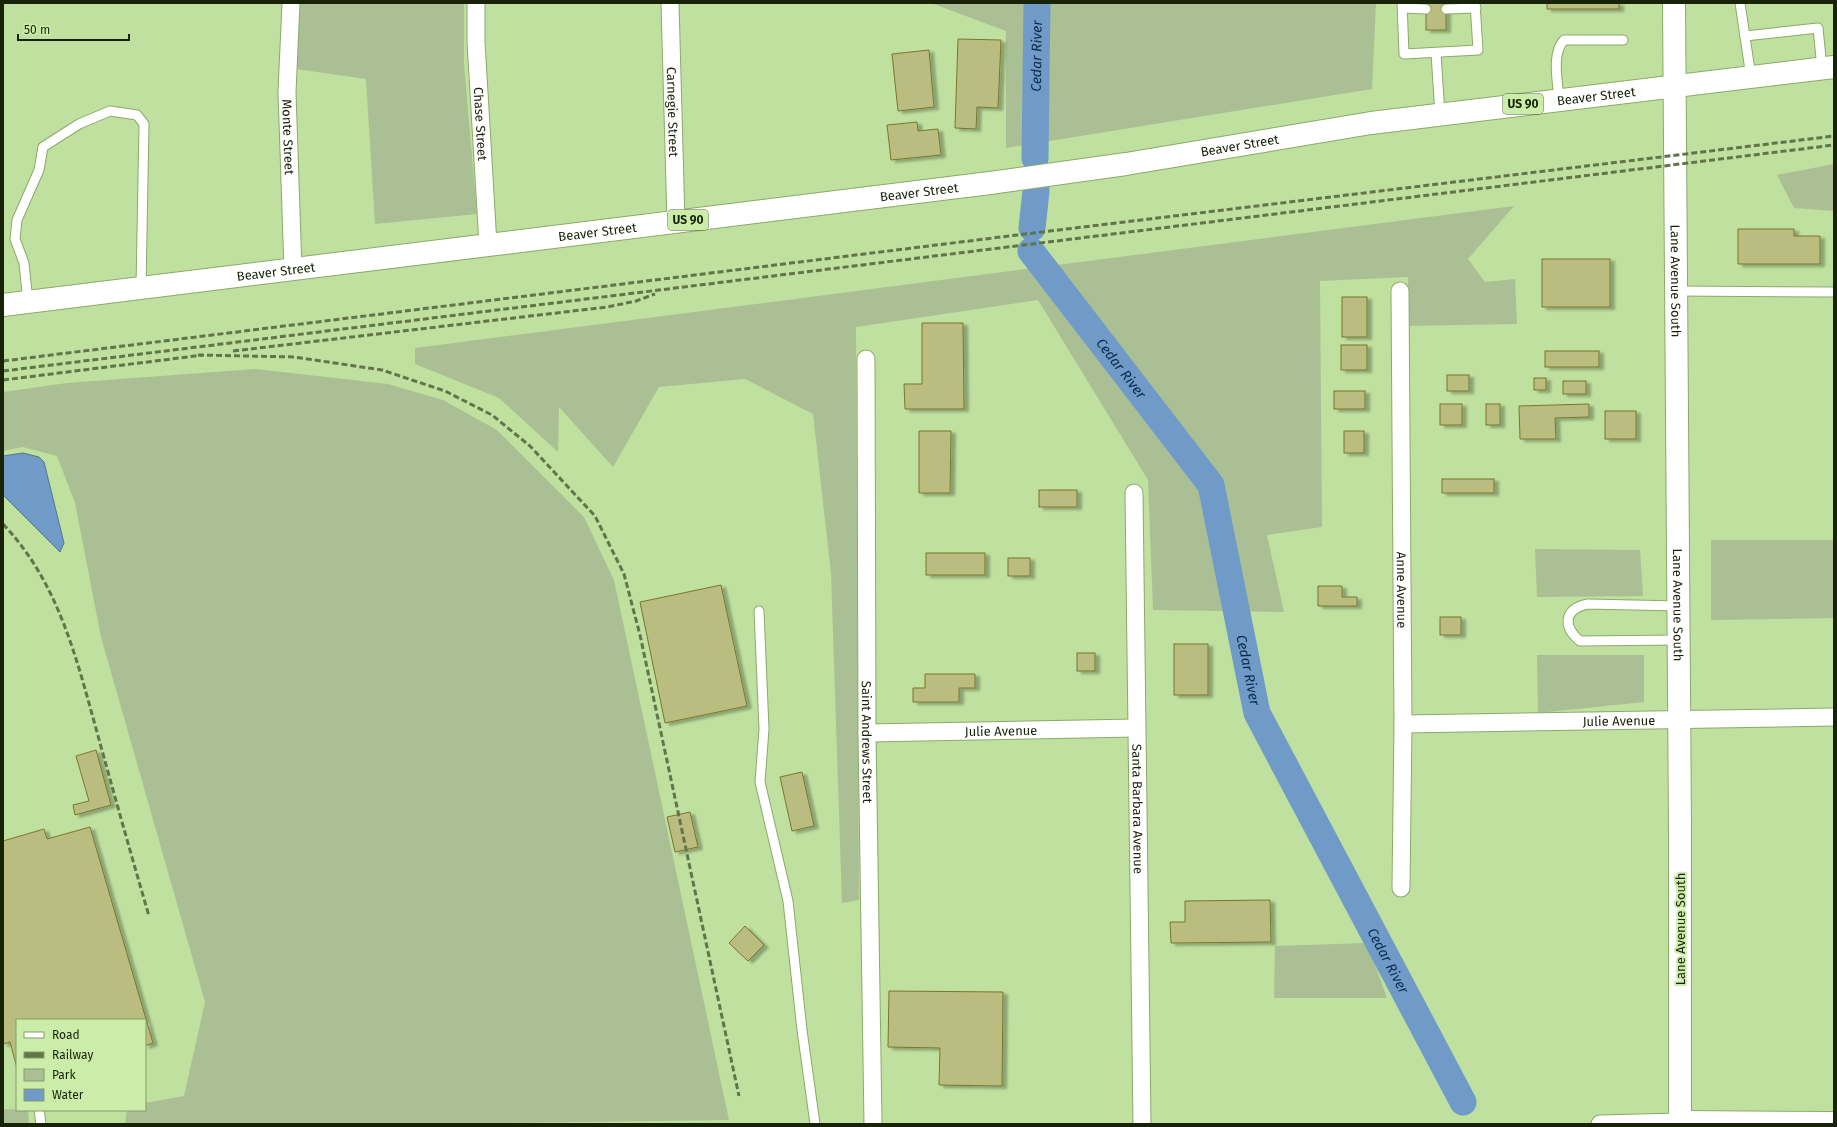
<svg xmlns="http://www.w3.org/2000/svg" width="1837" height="1127" font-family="'Fira Sans',sans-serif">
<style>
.green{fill:#aac094}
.water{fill:#709bc8;stroke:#55778e}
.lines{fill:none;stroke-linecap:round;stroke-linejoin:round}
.river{stroke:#709bc8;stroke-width:27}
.building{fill:#bbbd80;stroke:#77772f;filter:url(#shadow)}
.lane-casing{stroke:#8baa6a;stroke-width:11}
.street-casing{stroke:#8baa6a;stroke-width:19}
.secondary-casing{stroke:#8baa6a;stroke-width:24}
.primary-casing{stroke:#8baa6a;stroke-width:24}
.lane{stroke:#fff;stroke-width:9}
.street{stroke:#fff;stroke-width:17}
.secondary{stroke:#fff;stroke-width:22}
.primary{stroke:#fff;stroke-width:22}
.rail{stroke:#607549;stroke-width:3;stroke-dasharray:6 3;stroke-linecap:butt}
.labels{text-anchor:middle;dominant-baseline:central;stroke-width:4;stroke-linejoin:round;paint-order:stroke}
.shield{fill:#ccedaa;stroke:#4d5f39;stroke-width:1}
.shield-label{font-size:12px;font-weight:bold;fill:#172208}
.street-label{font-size:13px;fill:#172208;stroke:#ccedaa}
.water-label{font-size:14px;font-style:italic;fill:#092a49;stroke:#ccedaa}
</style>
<defs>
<filter id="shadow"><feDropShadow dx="4.5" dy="2.5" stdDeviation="1" flood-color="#0004"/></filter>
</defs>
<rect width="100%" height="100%" fill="#bfe09e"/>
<!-- green -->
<g class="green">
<path d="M288,3H464V64L477,214L375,224L366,79L296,69Z"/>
<path d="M931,3H1376L1372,89L1006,148V31Z"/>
<path d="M1834,164V211L1794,208L1777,175Z"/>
<path d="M1514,206L1468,259L1485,282L1515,279L1517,324L1407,326L1408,277L1320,281L1322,527L1267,535L1284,612L1153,610L1148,480L1038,300L856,327L859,900L842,903L831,573L813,414L745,379L659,387L613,467L559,407L558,452L499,398L415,364V348Z"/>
<path d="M255,369L388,384L443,400L497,430L584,517L614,580L729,1120L431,1124H125L127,1110H145V1103L184,1096L205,1002L101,637L75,503L57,456L23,447L3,451V392L67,383Z"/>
<path d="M1711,540H1834V618L1711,620Z"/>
<path d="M1535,549L1640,550L1643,596L1537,597Z"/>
<path d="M1537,655H1644V702L1538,713Z"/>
<path d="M1367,943L1387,998H1274L1275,946Z"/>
<path d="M3,1109L28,1110L29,1124H3Z"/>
</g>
<!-- water -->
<path class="water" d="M23,453L39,457L44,462L64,543L60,552L3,495V456Z"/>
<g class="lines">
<!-- river -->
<g class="river">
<path id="s1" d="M1035,158L1037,3"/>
<path d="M1032,228L1036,191"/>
<path id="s2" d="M1031,251L1211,485L1257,713L1463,1102"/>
</g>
</g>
<!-- building -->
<g class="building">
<rect x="1426" y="3" width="20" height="27"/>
<rect x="1547" y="3" width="72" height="6"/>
<path d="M958,39L1001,40L998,108L977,107L976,129L955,128Z"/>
<path d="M929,50L934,107L898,111L892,54Z"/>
<path d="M917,122L918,131L938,129L941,155L891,160L887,125Z"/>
<path d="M1738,229H1794V236H1820V264H1738Z"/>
<rect x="1542" y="259" width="68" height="48"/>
<rect x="1342" y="297" width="25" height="40"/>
<path d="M922,323H963L964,409H905L904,384H922Z"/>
<rect x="1341" y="345" width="26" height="25"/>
<rect x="1545" y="351" width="54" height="16"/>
<rect x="1447" y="375" width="22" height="16"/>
<rect x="1534" y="378" width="12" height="12"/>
<rect x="1563" y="381" width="23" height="13"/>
<rect x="1334" y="391" width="31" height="18"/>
<rect x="1440" y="404" width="22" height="21"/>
<rect x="1486" y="404" width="14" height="21"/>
<path d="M1589,404V417L1555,418L1556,439H1520L1519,406Z"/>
<rect x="1605" y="411" width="31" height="28"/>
<path d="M919,431H951L950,493H919Z"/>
<rect x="1344" y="431" width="20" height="22"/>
<rect x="1442" y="479" width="52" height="14"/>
<rect x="1039" y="490" width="38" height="17"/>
<rect x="926" y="553" width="59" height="22"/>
<rect x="1008" y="558" width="22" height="18"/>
<path d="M721,585L747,706L665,723L640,602Z"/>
<path d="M1318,586H1342V597H1357V606H1318Z"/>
<rect x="1440" y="617" width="21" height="18"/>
<rect x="1174" y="644" width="34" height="51"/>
<rect x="1077" y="653" width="18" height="18"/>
<path d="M925,674H975V688H959V702H913V688H925Z"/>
<path d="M96,750L111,805L75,815L73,805L89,801L76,756Z"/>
<path d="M802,772L814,826L792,831L780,777Z"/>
<path d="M690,812L698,847L675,852L667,817Z"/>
<path d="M90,827L153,1043L145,1046V1020H17V1068L10,1042L3,1044V841L44,829L47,839Z"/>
<path d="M1270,900L1271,942L1171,943L1170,922H1185V901Z"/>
<path d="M745,926L764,945L748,961L729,943Z"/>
<path d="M889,991L1003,992L1002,1086L939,1085L940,1048L888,1047Z"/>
</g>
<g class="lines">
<!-- lane casing -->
<g class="lane-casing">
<g id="lane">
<path d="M1402,3L1404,54L1478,50L1475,3"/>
<path d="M1740,3L1751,77"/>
<path d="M1403,8L1426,9"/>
<path d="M1446,9L1476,8"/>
<path d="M1745,36L1818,28L1822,68"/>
<path d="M1436,53L1440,115"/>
<path d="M1559,100C1558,82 1551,54 1564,40H1623"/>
<path d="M1677,291L1834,292"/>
<path d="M28,302L24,263L15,239L17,220L39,170L43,147L79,124L110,111L137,115L144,124L141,288"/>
<path d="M1679,606L1588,604C1564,609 1562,626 1580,641L1679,640"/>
<path d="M759,611L764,729L760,782L788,901L802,1030L815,1124"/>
<path d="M39,1110L41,1124"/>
</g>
</g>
<!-- street casing -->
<g class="street-casing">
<g id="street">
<path id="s3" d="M291,3L287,92L293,270"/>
<path id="s4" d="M476,3V42L488,245"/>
<path id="s5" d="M670,3L676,222"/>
<path id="s6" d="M1400,291L1403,724L1401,888"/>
<path id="s7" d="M866,359L867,733L873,1124"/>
<path id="s8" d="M1134,493L1142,1124"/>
<path id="s9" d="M1403,724L1834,717"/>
<path id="s10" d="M867,733L1136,728"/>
<path d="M1600,1124L1680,1122"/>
</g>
</g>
<!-- secondary casing -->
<g class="secondary-casing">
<g id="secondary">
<path id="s11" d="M1674,3L1680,829V1124"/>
<path d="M1680,1122L1834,1123"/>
</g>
</g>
<!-- primary casing -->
<g class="primary-casing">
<g id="primary">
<path id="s12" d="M3,305L990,183L1126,164L1371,123L1834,67"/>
</g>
</g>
<!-- lane -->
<use href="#lane" class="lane"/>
<!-- street -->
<use href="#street" class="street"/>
<!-- secondary -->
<use href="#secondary" class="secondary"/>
<!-- primary -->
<use href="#primary" class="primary"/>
<!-- rail -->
<g class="rail">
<path d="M233,351L607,307L636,301L655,294"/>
<path d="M198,355L294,357L382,370L445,391L492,415L530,446L595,516L624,574L640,635L739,1096"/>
<path d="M3,361L1009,236L1834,136"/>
<path d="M3,371L1834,145"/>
<path d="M3,380L203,355"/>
<path d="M3,524C61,585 78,665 100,743C116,801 132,858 149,916"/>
</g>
</g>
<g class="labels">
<!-- shield labels -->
<g class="shield">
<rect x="1503" y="94" width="40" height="20" rx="3"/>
<rect x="668" y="210" width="40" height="20" rx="3"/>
</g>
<g class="shield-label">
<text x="1523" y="104">US 90</text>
<text x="688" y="220">US 90</text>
</g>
<!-- street labels -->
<g class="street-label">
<text stroke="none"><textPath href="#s12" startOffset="1607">Beaver Street</textPath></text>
<text stroke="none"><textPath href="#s5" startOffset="109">Carnegie Street</textPath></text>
<text stroke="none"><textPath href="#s4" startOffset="121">Chase Street</textPath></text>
<text stroke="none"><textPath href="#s3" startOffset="134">Monte Street</textPath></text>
<text stroke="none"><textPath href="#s12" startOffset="1247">Beaver Street</textPath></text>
<text stroke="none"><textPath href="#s12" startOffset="923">Beaver Street</textPath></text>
<text stroke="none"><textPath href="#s12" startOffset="599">Beaver Street</textPath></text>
<text stroke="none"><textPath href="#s12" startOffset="275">Beaver Street</textPath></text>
<text stroke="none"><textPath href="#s11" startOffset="278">Lane Avenue South</textPath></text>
<text stroke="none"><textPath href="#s6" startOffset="299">Anne Avenue</textPath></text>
<text stroke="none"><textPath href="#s11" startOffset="602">Lane Avenue South</textPath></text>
<text stroke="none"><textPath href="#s9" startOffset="216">Julie Avenue</textPath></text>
<text stroke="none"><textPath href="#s10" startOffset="134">Julie Avenue</textPath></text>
<text stroke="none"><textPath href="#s7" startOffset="383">Saint Andrews Street</textPath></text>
<text stroke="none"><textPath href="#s8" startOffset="316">Santa Barbara Avenue</textPath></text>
<text transform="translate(1680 929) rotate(-90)">Lane Avenue South</text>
</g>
<!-- water labels -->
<g class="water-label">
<text stroke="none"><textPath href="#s1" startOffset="102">Cedar River</textPath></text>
<text stroke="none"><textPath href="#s2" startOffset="148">Cedar River</textPath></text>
<text stroke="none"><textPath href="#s2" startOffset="484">Cedar River</textPath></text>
<text stroke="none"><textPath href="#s2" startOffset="808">Cedar River</textPath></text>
</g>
</g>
<!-- border -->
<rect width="1837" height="1127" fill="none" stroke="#172208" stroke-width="8"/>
<!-- legend -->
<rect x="16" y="1019" width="130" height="92" fill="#ccedaa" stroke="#849c69"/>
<rect x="24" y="1032" width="20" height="6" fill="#ffffff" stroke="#849c69"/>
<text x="52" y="1039" font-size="12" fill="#172208">Road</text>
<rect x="24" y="1052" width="20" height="6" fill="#607549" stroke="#849c69"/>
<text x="52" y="1059" font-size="12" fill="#172208">Railway</text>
<rect x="24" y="1069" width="20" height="12" fill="#aac094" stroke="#849c69"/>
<text x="52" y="1079" font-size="12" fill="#172208">Park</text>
<rect x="24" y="1089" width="20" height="12" fill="#709bc8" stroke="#849c69"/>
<text x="52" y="1099" font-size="12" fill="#172208">Water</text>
<!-- scale -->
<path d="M18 34v6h111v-6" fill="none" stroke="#172208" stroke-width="2"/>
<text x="24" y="34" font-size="12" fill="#172208" stroke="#ccedaa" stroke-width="3" paint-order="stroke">50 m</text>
</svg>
